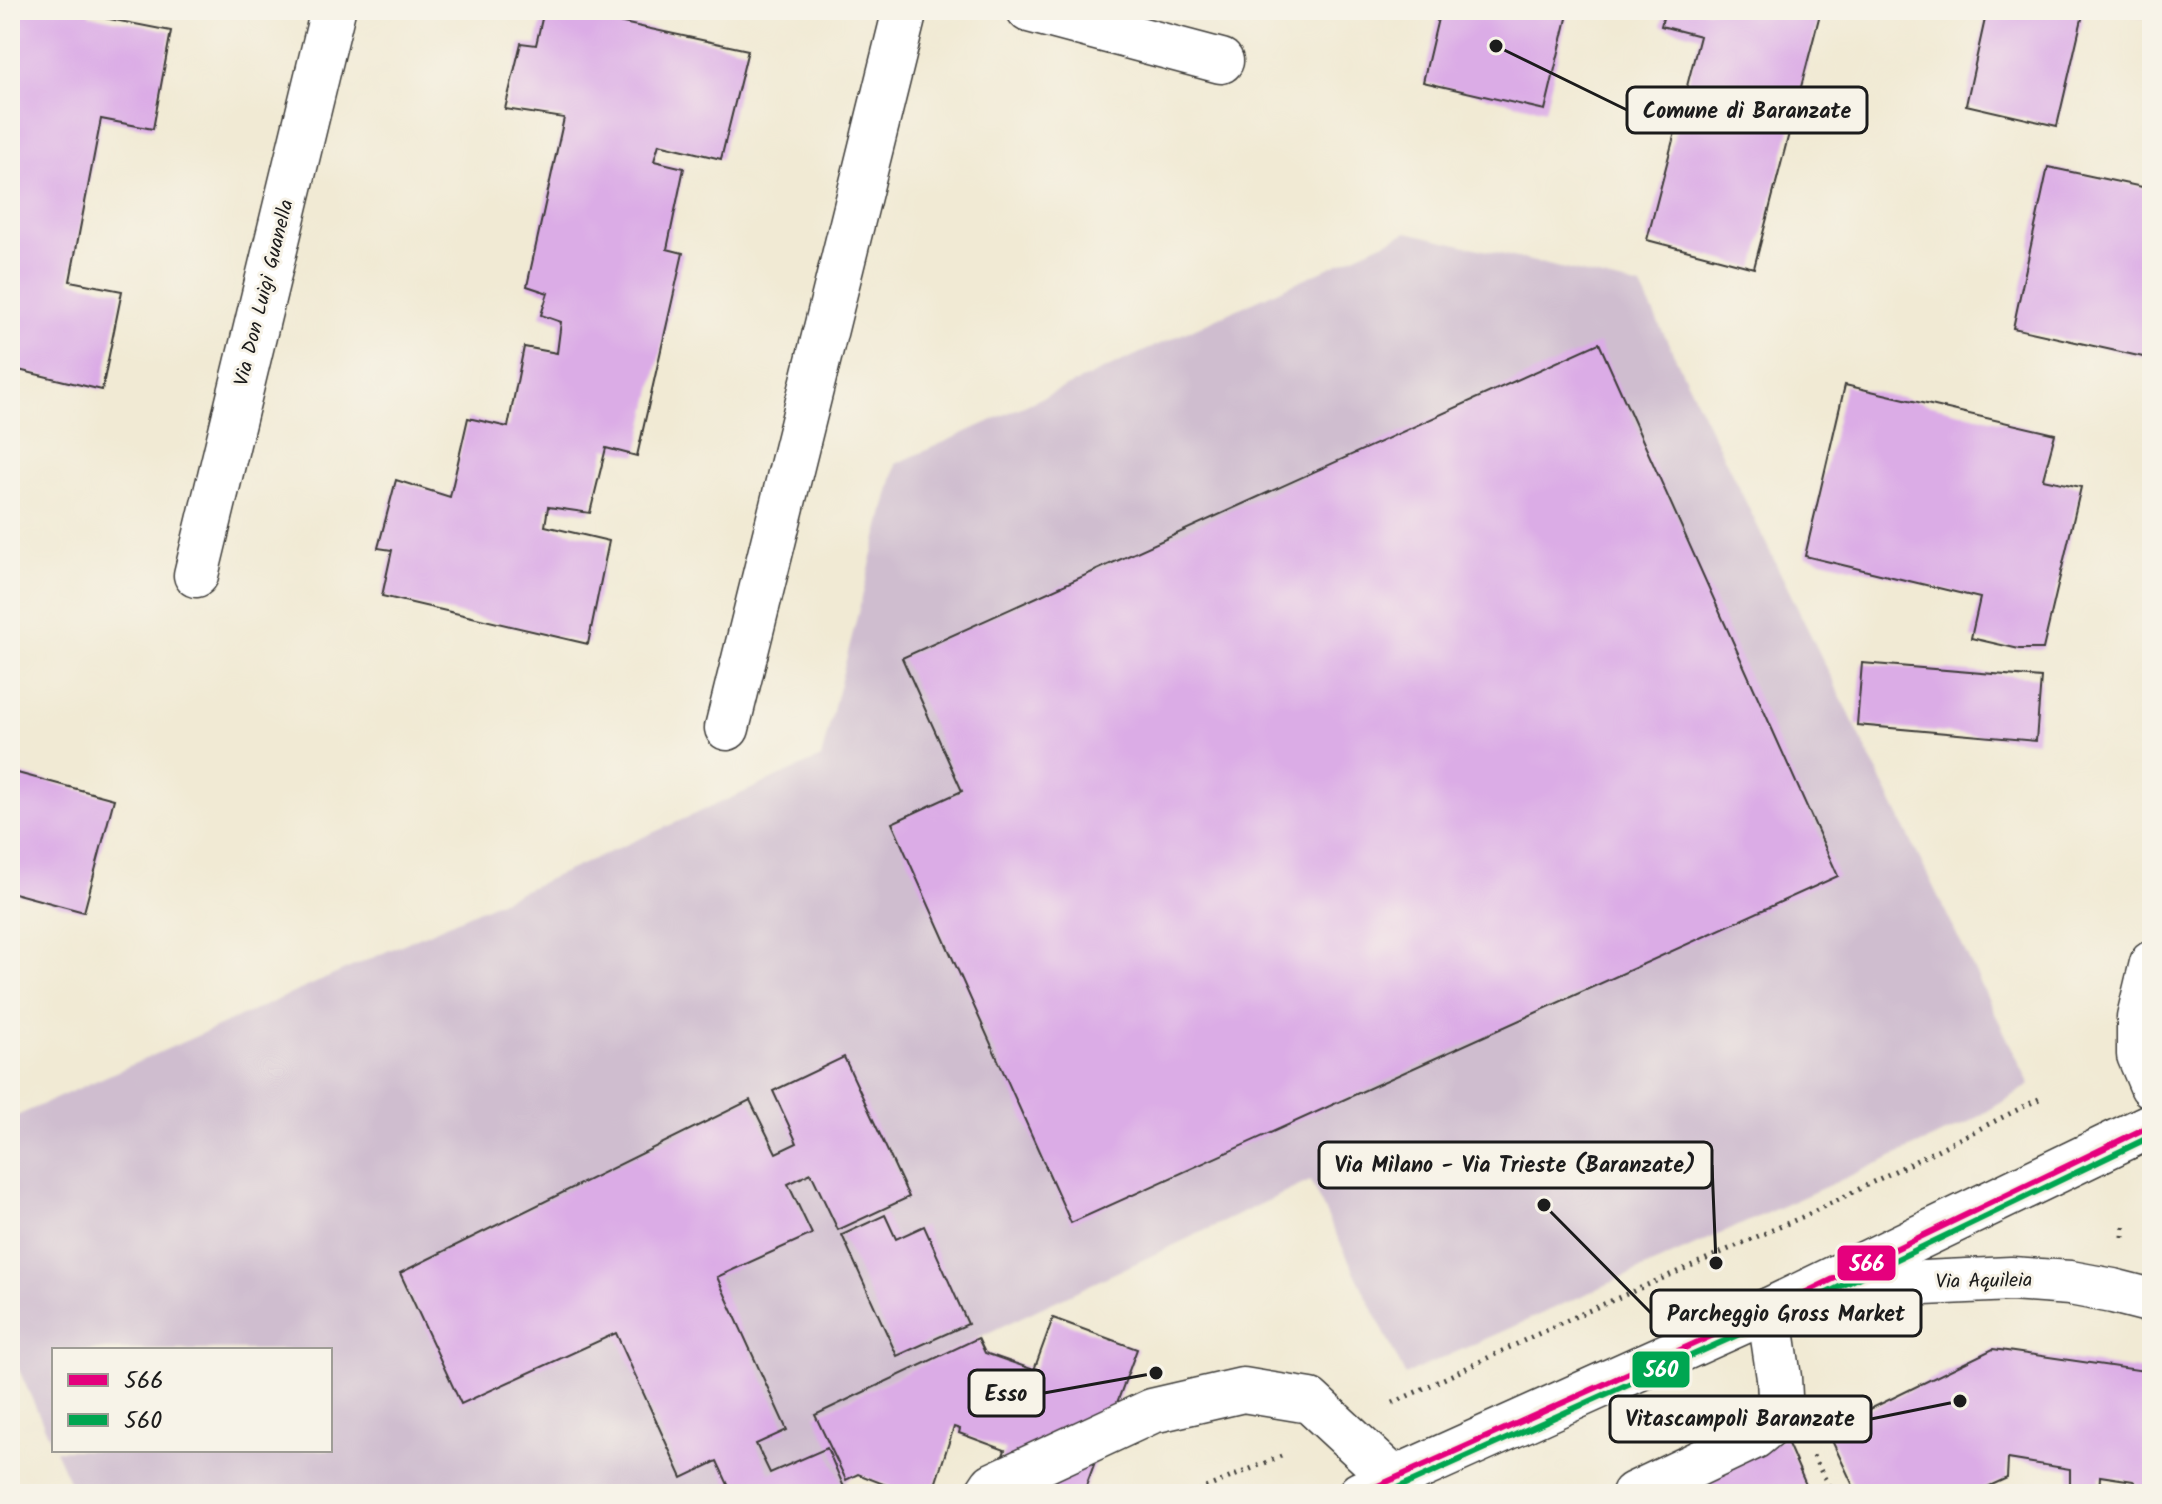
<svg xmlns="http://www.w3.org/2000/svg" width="2162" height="1504" font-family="Kalam,sans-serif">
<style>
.industrial{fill:#cfbdcf}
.building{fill:#dbace6}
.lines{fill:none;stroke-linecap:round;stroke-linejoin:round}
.minor-casing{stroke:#3c3b38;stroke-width:47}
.path{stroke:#3c3b38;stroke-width:5;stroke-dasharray:2 6;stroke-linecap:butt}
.minor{stroke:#fff;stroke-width:44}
.bus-1-casing{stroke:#f7f3e8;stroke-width:12}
.bus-2-casing{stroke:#f7f3e8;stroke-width:12}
.bus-1{stroke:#e5007d;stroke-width:6}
.bus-2{stroke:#00a651;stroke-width:6}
.labels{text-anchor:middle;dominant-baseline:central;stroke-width:6;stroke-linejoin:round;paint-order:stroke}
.street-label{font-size:20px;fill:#1c1c1c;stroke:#f7f3e8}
.leader{fill:none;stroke:#1c1c1c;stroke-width:3}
.callout-dot{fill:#1c1c1c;stroke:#f7f3e8;stroke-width:3}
.callout{fill:#f7f3e8;stroke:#1c1c1c;stroke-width:3}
.callout-label{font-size:22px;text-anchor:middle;font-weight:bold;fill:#1c1c1c}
.line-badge{stroke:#f7f3e8;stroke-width:3}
.badge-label{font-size:22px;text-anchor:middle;font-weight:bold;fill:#fff}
</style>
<rect width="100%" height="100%" fill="#f7f3e8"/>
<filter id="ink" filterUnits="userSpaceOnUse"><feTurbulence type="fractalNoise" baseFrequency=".0125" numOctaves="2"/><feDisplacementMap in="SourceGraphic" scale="16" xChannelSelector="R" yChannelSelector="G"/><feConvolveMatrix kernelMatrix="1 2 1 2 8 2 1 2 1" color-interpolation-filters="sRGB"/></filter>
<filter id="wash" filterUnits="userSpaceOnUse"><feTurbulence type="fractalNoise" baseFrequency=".006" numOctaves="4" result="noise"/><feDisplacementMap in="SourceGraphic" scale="32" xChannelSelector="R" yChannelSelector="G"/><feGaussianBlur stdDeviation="1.8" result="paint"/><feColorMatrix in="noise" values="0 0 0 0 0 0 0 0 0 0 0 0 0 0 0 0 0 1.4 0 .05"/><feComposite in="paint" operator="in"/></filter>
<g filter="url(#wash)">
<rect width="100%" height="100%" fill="#f1ead4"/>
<!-- industrial -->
<path class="industrial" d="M1407,232L1641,287L2030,1085L1968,1123L1405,1375L1310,1181L816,1414L852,1494H75L55,1450H330V1350H54V1448L10,1350V1119L821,758L896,464Z"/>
<g id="blocks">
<!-- building -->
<g class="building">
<path d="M10,10H90L89,15L171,31L153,129L101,119L70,281L122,291L102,390L10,368Z"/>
<path d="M544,10H563L748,50L721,159L659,144L654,161L684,168L667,249L683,253L637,456L606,448L590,513L548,507L545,526L609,541L588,644L382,596L392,550L378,548L396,480L450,497L468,418L508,427L524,347L557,353L561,322L541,315L548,293L527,286L564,118L505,109L521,43L536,45Z"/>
<path d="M1440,10H1569L1545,110L1423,82Z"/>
<path d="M1665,10H1821L1754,268L1647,240L1700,36L1661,26Z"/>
<path d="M1987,10H2084L2057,126L1966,105Z"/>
<path d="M2113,10H2143L2142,18Z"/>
<path d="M2048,167L2152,189V359L2013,328Z"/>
<path d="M1599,343L1838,876L1071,1223L892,823L962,791L902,658Z"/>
<path d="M1845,385L2055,434L2043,479L2081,487L2043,649H2019L1971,638L1980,598L1805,556Z"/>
<path d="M1862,663L2041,678L2036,741L1857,725Z"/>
<path d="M10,771L114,799L84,912L10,892Z"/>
<path d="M844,1057L909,1197L838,1230L811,1173L788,1184L812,1234L717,1277L787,1430L756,1444L770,1473L827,1448L847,1494H725L731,1491L717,1461L682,1478L616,1333L461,1404L400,1273L750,1100L776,1153L797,1143L773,1091Z"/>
<path d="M885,1215L896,1239L924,1226L968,1324L897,1356L842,1235Z"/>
<path d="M1053,1318L1137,1349L1083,1494H989L1005,1450L959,1433L960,1429L954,1427L932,1494H909L858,1474L846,1480L815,1415L978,1338L985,1353L1034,1370Z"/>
<path d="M1993,1349L2152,1372V1494H2142L2141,1488L2133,1481L2100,1476L2099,1494L2070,1491V1469L2008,1459L2007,1478L1972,1494H1857L1827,1430Z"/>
<path d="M1785,1437L1810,1494H1658Z"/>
</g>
</g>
</g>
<g filter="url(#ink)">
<use href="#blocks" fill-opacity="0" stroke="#3c3b38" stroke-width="2"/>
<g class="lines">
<!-- minor casing -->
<g class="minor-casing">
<g id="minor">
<path d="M1029,10L1221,61"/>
<path d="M196,575L333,10"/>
<path d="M727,728L905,10"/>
<path d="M2152,963L2139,1017V1055L2152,1086"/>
<path d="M1818,1301L1924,1283L2011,1279L2070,1283L2113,1291L2152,1301"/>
<path d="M987,1494L993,1485L1152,1411L1243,1390L1310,1401L1394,1479"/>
<path d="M1360,1494L1769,1310L2152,1125"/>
<path d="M1634,1494L1754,1437L1781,1415L1779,1378L1769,1310"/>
</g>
</g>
<!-- path -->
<g class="path">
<path d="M2123,1237L2124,1223"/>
<path d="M1393,1403L1563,1322L1811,1213L2043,1097"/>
<path d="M1813,1456L1833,1494"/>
<path d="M1191,1494L1286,1454"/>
</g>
<!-- minor -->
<use href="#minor" class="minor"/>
<!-- bus-1 casing -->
<g class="bus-1-casing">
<path id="bus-1" d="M1360,1494L1769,1310L2152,1125"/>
</g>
<!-- bus-2 casing -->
<g class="bus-2-casing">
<path id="bus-2" d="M1384,1494L1773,1319L2152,1136"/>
</g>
<!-- bus-1 -->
<use href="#bus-1" class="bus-1"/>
<!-- bus-2 -->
<use href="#bus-2" class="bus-2"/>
</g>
</g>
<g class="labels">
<!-- street labels -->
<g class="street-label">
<text transform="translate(265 293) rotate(-76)">Via Don Luigi Guanella</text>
<text transform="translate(1984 1282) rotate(-1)">Via Aquileia</text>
</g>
</g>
<!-- callouts -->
<path class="leader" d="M1496 46L1627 110M1716 1263L1712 1165M1544 1205L1651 1313M1156 1373L1044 1393M1960 1401L1871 1419"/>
<g class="callout-dot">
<circle cx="1496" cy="46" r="8"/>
<circle cx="1716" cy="1263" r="8"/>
<circle cx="1544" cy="1205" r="8"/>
<circle cx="1156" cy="1373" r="8"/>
<circle cx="1960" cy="1401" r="8"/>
</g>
<g class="callout">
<rect x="1627" y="87" width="240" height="46" rx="8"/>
<rect x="1319" y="1142" width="393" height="46" rx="8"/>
<rect x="1651" y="1290" width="270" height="46" rx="8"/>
<rect x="969" y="1370" width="75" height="46" rx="8"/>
<rect x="1610" y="1396" width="261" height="46" rx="8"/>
</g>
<g class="callout-label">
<text x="1747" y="118">Comune di Baranzate</text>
<text x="1515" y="1172">Via Milano - Via Trieste (Baranzate)</text>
<text x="1786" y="1321">Parcheggio Gross Market</text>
<text x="1006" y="1401">Esso</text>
<text x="1740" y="1426">Vitascampoli Baranzate</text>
</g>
<g class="line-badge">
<rect x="1836" y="1244" width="61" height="38" rx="8" fill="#e5007d"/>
<rect x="1631" y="1350" width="60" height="39" rx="8" fill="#00a651"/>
</g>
<g class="badge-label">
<text x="1867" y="1271">566</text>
<text x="1661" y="1377">560</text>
</g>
<!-- margin -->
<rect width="2162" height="1504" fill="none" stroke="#f7f3e8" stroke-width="40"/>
<!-- legend -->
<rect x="52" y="1348" width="280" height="104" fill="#f7f3e8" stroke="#9f9d96" stroke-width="2"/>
<rect x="68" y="1374" width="40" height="12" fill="#e5007d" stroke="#9f9d96" stroke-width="2"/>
<text x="124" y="1388" font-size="24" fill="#1c1c1c">566</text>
<rect x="68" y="1414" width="40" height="12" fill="#00a651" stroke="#9f9d96" stroke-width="2"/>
<text x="124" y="1428" font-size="24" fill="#1c1c1c">560</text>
</svg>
